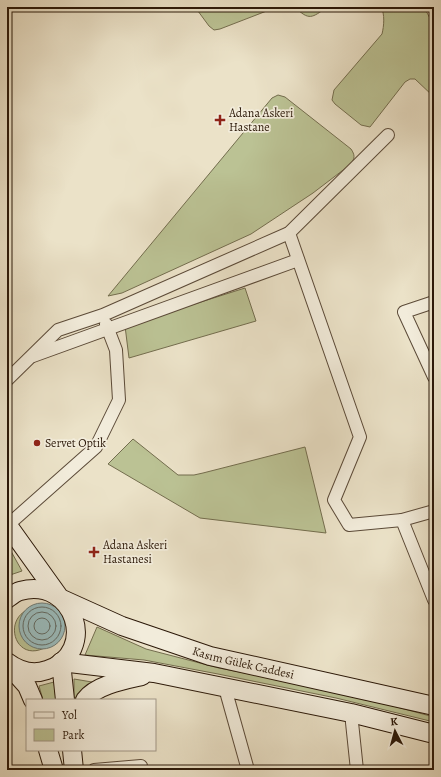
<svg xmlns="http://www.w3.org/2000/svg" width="441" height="777" font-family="Alegreya,serif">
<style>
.green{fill:#bbc294;stroke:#736d4e}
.water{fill:#9bbcbd;stroke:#6e7a75}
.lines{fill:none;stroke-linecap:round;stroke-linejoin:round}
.shore{stroke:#636a62;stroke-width:1}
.minor-casing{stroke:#5b4a38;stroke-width:14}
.secondary-casing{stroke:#2b1808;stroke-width:20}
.minor{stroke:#f2ecdb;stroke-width:12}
.secondary{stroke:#f2ecdb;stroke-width:18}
.poi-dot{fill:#8f2418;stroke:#f2ecdb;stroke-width:1.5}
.labels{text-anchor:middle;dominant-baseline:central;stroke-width:3.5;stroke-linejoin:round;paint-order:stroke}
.poi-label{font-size:12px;fill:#2b1808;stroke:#f2ecdb;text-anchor:start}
.street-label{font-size:12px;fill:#2b1808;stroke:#f2ecdb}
</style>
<rect width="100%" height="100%" fill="#ebe2c8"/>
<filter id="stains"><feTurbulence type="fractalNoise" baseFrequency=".005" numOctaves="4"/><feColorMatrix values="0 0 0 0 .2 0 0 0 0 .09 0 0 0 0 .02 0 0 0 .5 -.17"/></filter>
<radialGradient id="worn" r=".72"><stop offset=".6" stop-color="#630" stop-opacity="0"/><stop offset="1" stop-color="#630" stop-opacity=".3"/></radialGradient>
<!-- green -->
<g class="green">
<path d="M195,7H277L220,29L214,30L209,26Z"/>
<path d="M295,7H327C312,18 309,21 295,7Z"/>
<path d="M381,7H424L434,26V97L415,79H410L405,82L370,127L361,125L335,104L332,100L334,90L382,34C384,26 385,14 381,7Z"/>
<path d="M278,95L285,97L351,149C355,155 355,158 351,164L313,193L251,234L122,293L108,296L272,98Z"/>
<path d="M245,288L256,321L129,358L125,326Z"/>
<path d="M133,439L178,475H194L203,473L305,447L326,533L200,518L108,464Z"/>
<path d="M7,544L22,571L7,576Z"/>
<path d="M34,608L48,646C14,667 0,614 34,608Z"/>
<path d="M97,627L146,649L219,668L337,691L434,717V722L336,698L218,674L144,660L85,655Z"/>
<path d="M74,679L98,683L79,700H74Z"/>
<path d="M54,682L56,700H43L39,686Z"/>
</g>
<!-- water -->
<circle class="water" cx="42" cy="626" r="23"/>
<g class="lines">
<!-- shore -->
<g class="shore">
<circle cx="42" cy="626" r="19"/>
<circle cx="42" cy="626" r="14"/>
<circle cx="42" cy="626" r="8"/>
</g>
<!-- minor casing -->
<g class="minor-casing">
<g id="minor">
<path d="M289,233L360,437L334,500L349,525L402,520L434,600"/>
<path d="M434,302L404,312L434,377"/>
<path d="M33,356L298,260"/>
<path d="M7,380L58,330L103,315L289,233L388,135"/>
<path d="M402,520L434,511"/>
<path d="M8,525L96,447L119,400L116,350L106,324"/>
<path d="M225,688L248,770"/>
<path d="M351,713L357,770"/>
<path d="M94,770L141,766V770"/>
</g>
</g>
<!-- secondary casing -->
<g class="secondary-casing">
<g id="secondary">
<path id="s1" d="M7,524L60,598L122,626L210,656L434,706"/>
<path d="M7,599C11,596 16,592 20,591C75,576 99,653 47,670C33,675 19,671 7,662"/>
<path d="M61,662L154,673L351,713L434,734"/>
<path d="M61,662L65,700"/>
<path d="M10,667L27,686L33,700"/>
<path d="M85,700C96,685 124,680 142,676"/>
<path d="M48,750L54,770"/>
<path d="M72,750L74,770"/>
</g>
</g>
<!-- minor -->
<use href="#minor" class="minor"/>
<!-- secondary -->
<use href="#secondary" class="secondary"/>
</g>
<!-- markers -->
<g class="poi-dot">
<path d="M218 114h4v4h4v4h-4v4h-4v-4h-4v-4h4z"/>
<circle cx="37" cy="443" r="4"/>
<path d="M92 546h4v4h4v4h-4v4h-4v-4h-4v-4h4z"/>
</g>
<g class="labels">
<!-- poi labels -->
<g class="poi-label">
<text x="229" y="113">Adana Askeri<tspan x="229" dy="14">Hastane</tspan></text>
<text x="45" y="443">Servet Optik</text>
<text x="103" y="545">Adana Askeri<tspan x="103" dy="14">Hastanesi</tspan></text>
</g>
<!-- street labels -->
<g class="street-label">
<text stroke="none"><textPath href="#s1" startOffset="286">Kasım Gülek Caddesi</textPath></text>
</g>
</g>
<!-- margin -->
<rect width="441" height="777" fill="none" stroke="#ebe2c8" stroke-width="24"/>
<rect x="8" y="8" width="425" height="761" fill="none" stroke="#2b1808" stroke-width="2"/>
<rect x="12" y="12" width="417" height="753" fill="none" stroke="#2b1808"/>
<!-- legend -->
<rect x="26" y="699" width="130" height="52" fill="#f2ecdb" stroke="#a29787"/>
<rect x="34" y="712" width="20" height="6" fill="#f2ecdb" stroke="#a29787"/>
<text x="62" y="719" font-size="12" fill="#2b1808">Yol</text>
<rect x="34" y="729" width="20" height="12" fill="#bbc294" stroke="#a29787"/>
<text x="62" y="739" font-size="12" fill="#2b1808">Park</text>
<!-- north arrow -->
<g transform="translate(395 731) rotate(354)" stroke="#f2ecdb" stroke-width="3" paint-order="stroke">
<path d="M0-3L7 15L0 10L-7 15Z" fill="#2b1808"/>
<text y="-6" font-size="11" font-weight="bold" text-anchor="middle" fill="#2b1808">K</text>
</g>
<rect width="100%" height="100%" filter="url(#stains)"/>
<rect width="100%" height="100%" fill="url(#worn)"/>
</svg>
